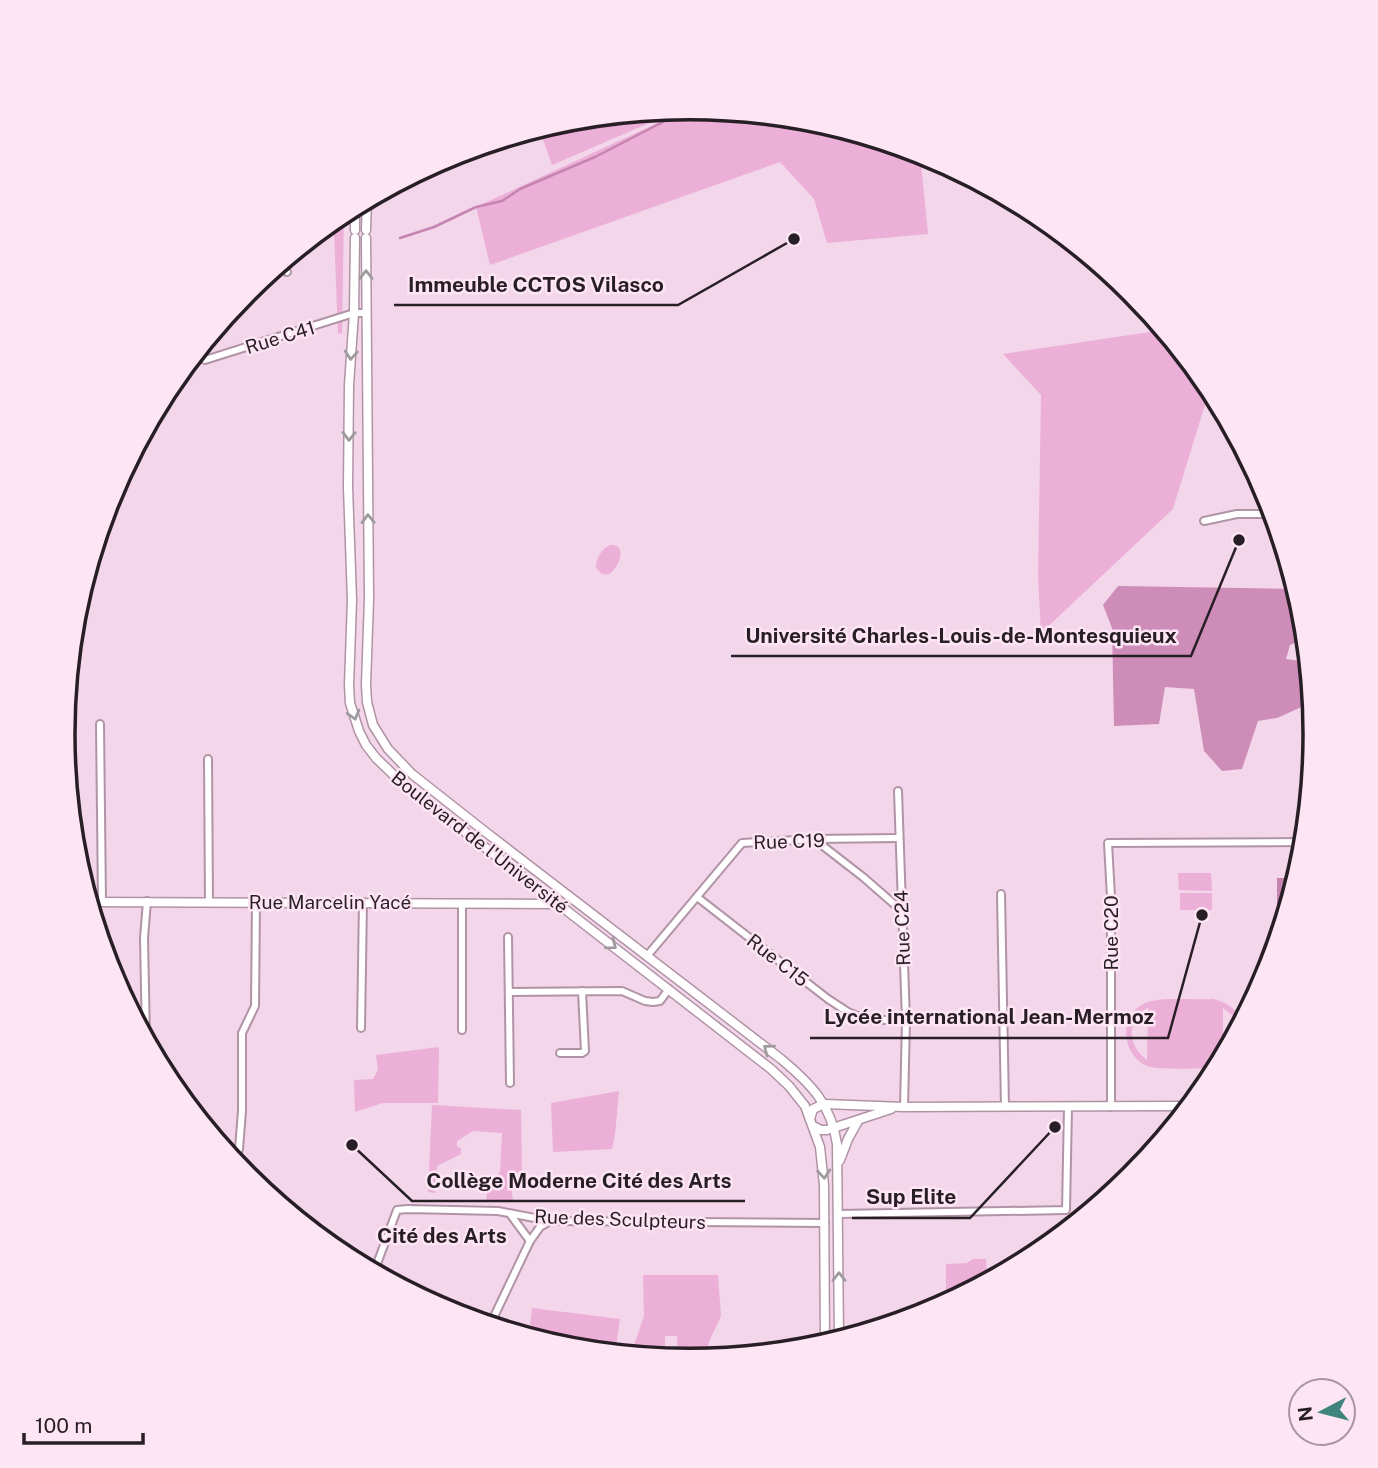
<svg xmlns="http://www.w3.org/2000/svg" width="1378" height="1468" font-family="'Public Sans',sans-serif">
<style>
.green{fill:#ecafd8;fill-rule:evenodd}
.forest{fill:#ce8cb9}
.water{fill:#c684b2}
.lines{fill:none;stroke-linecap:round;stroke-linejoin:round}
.stream{stroke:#c684b2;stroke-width:2.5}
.minor-casing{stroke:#b094a6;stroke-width:10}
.tertiary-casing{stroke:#b094a6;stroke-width:11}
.minor{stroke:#fff;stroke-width:6}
.tertiary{stroke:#fff;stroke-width:8}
.oneway{stroke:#9e9a9d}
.labels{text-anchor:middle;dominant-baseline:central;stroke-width:5;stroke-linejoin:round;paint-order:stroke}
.street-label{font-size:19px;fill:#281e25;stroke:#fde5f4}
.neighbourhood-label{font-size:21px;font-weight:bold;fill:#281e25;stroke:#fde5f4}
.rim{fill:none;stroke:#281e25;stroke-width:3.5}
.leader{fill:none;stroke:#281e25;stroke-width:2.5}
.callout-dot{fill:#281e25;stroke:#fde5f4;stroke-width:2.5}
.callout-label{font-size:21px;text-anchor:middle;font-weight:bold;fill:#281e25;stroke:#fde5f4;stroke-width:5;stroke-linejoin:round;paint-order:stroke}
</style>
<rect width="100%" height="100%" fill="#f3d6e9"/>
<!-- green -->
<g class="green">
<path d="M690,108L812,120L920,153L928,234L827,243L814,199L780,162L490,265L476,207Z"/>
<path d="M682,109L552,165L539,128L567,120Z"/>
<path d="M344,212L342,333L338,334L334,232L326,226Z"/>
<path d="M1163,330L1210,388L1173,509L1041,633L1038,576L1041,395L1003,354Z"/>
<path d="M612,545C614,545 616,545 618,547C625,553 616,571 609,574C607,575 604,574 602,574L596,568C596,558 603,546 612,545Z"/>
<path d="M1178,873H1211L1212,891L1179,890Z"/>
<rect x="1180" y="893" width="32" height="17"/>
<path d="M1213,999C1227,1002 1236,1009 1242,1021L1238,1028L1233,1016L1223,1008V1056L1217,1067C1206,1069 1156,1070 1147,1066C1120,1054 1118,1012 1148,1002C1162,997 1197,1000 1213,999ZM1147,1008H1148L1147,1060C1127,1045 1126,1022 1147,1008Z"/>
<path d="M439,1047L438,1103H383L355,1112L354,1080L373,1079L378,1070L376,1055Z"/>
<path d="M619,1091L615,1135L612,1149L553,1152L551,1103Z"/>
<path d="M432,1105L521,1110L522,1173L510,1172L513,1202H486L487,1194L493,1190V1184L497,1181V1176L500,1172L502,1133L473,1131L457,1141V1146L461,1149V1154L437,1166L435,1193L428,1192Z"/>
<path d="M973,1259H986L987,1281L946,1303V1264L967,1263Z"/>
<path d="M643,1275H718L721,1316L708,1344V1358L689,1360L678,1359L677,1336H665V1358L631,1354L644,1316Z"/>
<path d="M532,1308L620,1319L615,1353L566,1348L529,1337Z"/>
</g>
<!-- forest -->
<path class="forest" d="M1118,586L1296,589L1303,612L1306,638L1290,645L1286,659L1308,662L1306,705L1277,718L1258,721L1242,769L1222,771L1204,751L1194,689L1165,687L1159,724L1114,726L1112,628L1103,605Z"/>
<!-- water -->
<path class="water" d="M1277,878H1296L1287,908L1277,909Z"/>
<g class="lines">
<!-- stream -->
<path class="stream" d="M400,238L434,227L476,207L502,201L520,189L595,157L690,108"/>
<!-- minor casing -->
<g class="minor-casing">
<g id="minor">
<path d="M278,265L287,272"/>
<path d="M194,355L205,360L354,313H367"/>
<path d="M1204,521L1237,514H1273"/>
<path d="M100,724L102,902"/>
<path d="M208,759L209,902"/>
<path d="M898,791L906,1021L904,1107"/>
<path d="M814,839L863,877L902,911"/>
<path d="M1001,894L1005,1107"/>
<path d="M697,897L828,999L848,1012L865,1019L906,1021"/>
<path d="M508,937L510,1083"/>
<path d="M647,956L742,843L814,839L899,838"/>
<path d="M509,992L622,991L645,1001L653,1002L660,1001L669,989"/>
<path d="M361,1028L363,902"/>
<path d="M462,1030V903"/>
<path d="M146,1039L144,938L147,901"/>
<path d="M560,1053H582L585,1051L582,991"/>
<path d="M1111,1107V897L1108,843L1304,842"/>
<path d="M234,1162L239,1149L242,1111V1033L255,1006L256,902"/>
<path d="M510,1214L530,1241"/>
<path d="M838,1214L1066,1210L1068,1107"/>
<path d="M374,1272L397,1210L408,1209L498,1211L550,1221L825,1223"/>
<path d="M490,1325L530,1241L540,1227L550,1221"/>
</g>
</g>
<!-- tertiary casing -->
<g class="tertiary-casing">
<g id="tertiary">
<path d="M355,230V206"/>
<path d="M366,230L367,200"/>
<path d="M355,238L354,313L349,385L348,487L352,600L349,685L350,703L359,731L366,745L376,758L402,783L771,1069L789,1086L805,1106L820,1147L824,1185L825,1344"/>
<path d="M366,238L369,599L366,685L367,702L373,725L388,749L412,774L483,830L781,1059C811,1084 831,1104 837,1144L839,1340"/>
<path d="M89,902L558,904"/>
<path d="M810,1119L813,1109L824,1104L904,1107L1190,1106"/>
<path d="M813,1126L821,1130H827L891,1109"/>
<path d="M840,1160L848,1139L858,1121"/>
</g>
</g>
<!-- minor -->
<use href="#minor" class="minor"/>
<!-- tertiary -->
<use href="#tertiary" class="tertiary"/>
</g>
<!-- one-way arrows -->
<defs><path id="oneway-chevron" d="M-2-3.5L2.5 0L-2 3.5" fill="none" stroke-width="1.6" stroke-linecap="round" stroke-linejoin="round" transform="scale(1.75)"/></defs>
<g class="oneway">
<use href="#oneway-chevron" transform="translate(366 275) rotate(-90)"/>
<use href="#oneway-chevron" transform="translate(351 355) rotate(94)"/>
<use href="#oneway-chevron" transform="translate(349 436) rotate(91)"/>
<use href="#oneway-chevron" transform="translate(368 519) rotate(-91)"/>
<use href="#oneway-chevron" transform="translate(354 715) rotate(74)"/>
<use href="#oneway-chevron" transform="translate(612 945) rotate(37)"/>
<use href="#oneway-chevron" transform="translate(768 1049) rotate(-143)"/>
<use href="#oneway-chevron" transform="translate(824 1174) rotate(85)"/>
<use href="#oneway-chevron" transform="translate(839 1277) rotate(-90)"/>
</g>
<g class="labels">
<!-- street labels -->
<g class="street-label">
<text transform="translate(280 337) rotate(-17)">Rue C41</text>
<text transform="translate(789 841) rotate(-2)">Rue C19</text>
<text transform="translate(480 842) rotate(38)">Boulevard de l'Université</text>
<text x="330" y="902">Rue Marcelin Yacé</text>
<text transform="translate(902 928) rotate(-92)">Rue C24</text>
<text transform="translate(1111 933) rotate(-90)">Rue C20</text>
<text transform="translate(778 960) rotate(38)">Rue C15</text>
<text transform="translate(620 1219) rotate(2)">Rue des Sculpteurs</text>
</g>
<!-- neighbourhood labels -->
<g class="neighbourhood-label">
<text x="442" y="1235">Cité des Arts</text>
</g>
</g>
<!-- crop -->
<path d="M0 0H1378V1468H0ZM75 734a614 614 0 1 1 1228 0a614 614 0 1 1-1228 0Z" fill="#fde5f4" fill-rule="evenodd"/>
<path class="rim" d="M75 734a614 614 0 1 1 1228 0a614 614 0 1 1-1228 0Z"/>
<!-- callouts -->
<path class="leader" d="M794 239L678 305H394M1239 540L1191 656H731M1202 915L1168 1038H810M352 1145L412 1201H745M1055 1127L970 1218H852"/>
<g class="callout-dot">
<circle cx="794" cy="239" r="7"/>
<circle cx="1239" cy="540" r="7"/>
<circle cx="1202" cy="915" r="7"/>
<circle cx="352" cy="1145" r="7"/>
<circle cx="1055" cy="1127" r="7"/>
</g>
<g class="callout-label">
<text x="536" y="292">Immeuble CCTOS Vilasco</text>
<text x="961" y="643">Université Charles-Louis-de-Montesquieux</text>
<text x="989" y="1024">Lycée international Jean-Mermoz</text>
<text x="579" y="1188">Collège Moderne Cité des Arts</text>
<text x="911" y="1204">Sup Elite</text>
</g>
<!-- north arrow -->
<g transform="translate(1322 1412) rotate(263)"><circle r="33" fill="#fde5f4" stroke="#a895a1" stroke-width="2"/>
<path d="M0-5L12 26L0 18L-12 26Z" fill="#3e847d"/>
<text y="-10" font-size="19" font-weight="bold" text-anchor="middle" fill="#281e25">N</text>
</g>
<!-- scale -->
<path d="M24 1433v10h119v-10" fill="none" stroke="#281e25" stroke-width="3.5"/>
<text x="35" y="1433" font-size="21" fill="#281e25" stroke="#fde5f4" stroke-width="5" paint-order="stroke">100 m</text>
</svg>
